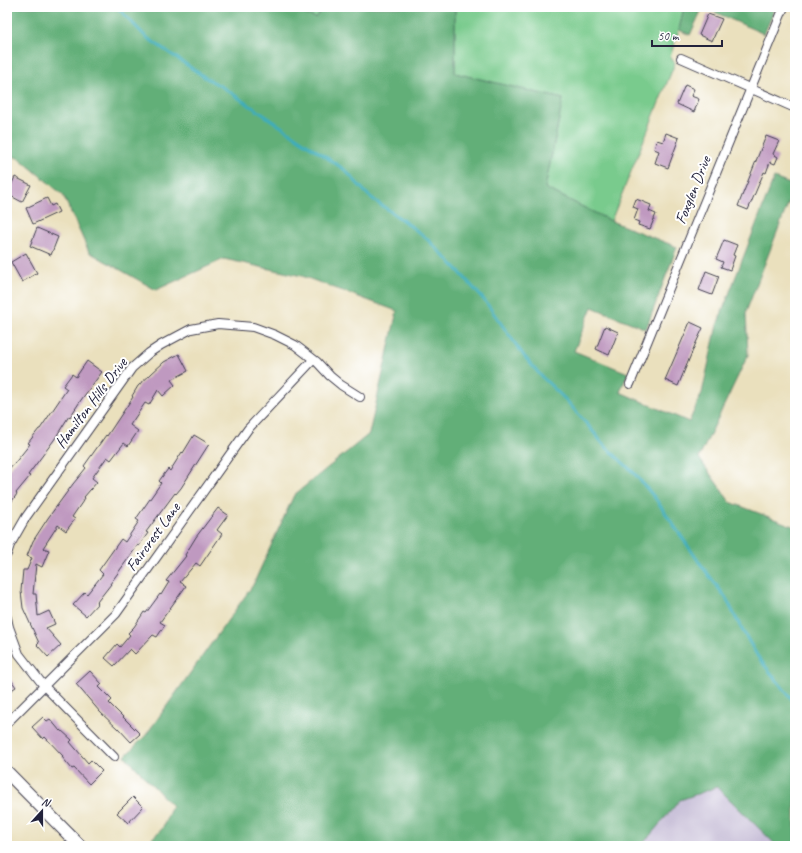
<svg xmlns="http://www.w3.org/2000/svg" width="802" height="853" font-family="Caveat,sans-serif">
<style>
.industrial{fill:#c8bfd8}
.green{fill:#79cb8d;stroke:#4e7664}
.forest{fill:#62af78;stroke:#42685a}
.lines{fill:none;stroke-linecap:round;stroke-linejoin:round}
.stream{stroke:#3eadbc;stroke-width:3}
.building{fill:#bf99c0}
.minor-casing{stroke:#403e4e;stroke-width:10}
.secondary-casing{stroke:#403e4e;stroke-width:14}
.minor{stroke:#fff;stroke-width:8}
.secondary{stroke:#fff;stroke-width:12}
.labels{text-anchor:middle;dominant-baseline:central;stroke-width:4;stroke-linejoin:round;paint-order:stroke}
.street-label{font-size:16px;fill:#22223b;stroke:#fff}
</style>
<rect width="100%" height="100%" fill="#fff"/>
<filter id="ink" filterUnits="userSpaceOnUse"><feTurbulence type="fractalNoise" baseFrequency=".025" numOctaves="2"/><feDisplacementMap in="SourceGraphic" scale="8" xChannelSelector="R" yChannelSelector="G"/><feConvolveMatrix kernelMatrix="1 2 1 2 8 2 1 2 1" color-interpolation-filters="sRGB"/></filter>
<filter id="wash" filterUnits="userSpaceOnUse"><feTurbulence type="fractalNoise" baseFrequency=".012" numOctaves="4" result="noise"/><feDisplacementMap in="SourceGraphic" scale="16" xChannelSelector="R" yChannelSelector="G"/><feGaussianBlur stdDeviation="0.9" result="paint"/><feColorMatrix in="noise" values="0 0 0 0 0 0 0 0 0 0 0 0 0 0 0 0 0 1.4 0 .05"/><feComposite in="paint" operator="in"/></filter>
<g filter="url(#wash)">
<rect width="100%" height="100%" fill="#eae0bd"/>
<!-- industrial -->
<path class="industrial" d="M718,787L777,846H641L680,800Z"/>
<!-- green -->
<g class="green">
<path d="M284,7H325L316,18Z"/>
<path d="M455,7H684L679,30L670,57L675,63L611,221L545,188L563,99L455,73Z"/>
</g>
<!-- forest -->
<g class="forest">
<path d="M7,7H284L316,18L325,7H455V73L563,99L545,188L611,221L677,247L646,329L592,307L574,351L628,373L620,392L689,422L702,393L717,325L774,178L795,186L746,312L748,355L699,458L730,502L795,527V846H777L717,787L680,800L641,846H144L162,829L172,806L125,756L146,735L253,585L294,495L369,434L397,311L302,276L224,259L156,290L89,252L63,195L20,159L7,154Z"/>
<path d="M684,7H703L690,35L679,30Z"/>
<path d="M703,7H765L774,11L764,34Z"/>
</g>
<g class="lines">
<!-- stream -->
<path class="stream" d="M117,7L146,37L206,78L224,88L345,170L368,195L378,203L390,211L424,236L455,267L485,301L524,356L542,377L566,400L591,429L604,445L634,473L655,498L699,562L726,598L740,626L758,657L795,703"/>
</g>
<g id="blocks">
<!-- building -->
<g class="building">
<path d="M708,14L722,19L712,41L699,35Z"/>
<path d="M685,85L694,89L691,96L699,99L694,112L677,104Z"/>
<path d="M666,133L679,138L668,168L655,163L659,151L654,149L657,140L663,142Z"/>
<path d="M766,136L779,141L773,154L778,157L775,164L770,162L766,173L764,172L748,210L738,206Z"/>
<path d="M15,177L31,185L22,202L7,194Z"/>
<path d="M47,198L51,206L55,204L59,212L33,224L26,208Z"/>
<path d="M636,199L651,205L649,211L656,214L650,229L638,225L639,222L634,220L638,209L633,207Z"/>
<path d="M37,228L58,237L51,255L30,246Z"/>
<path d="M724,240L737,245L733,255L735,256L730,270L721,267L723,262L716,259Z"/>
<path d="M26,253L37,273L22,282L11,262Z"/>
<path d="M706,271L719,276L712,295L699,290Z"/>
<path d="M690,322L703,328L695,345L678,386L665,380Z"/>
<path d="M605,326L618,332L609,355L596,349Z"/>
<path d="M179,354L188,371L171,380L175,385L163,396L158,390L149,405L145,403L130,425L138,431L128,446L124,443L111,460L107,457L92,478L97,482L84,497L85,498L72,517L75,519L66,531L58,525L43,548L49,550L42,567L36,564L33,594H36L38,616L49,611L55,624L46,628L61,645L48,657L37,645L39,643L23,608L21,591L23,570H27L32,558L27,556L33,541L48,518L73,484L86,468L84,466L106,435L107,436L133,397L132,396L138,386L164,362Z"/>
<path d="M87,361L102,372L81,400L70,417L69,416L54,440L28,475L30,476L16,493L17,494L7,508V471L14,463V464L30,444L28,443L39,429H40L67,389L63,386L72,374L76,377Z"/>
<path d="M194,435L209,444L181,488L176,494L175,493L146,532L148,533L139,546L138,545L125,563L110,584H111L97,602L98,603L86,616L73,605L85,592L87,594L103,574L99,570L121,539L125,542L139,521L136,519L161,483L159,481L168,469L170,471L182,452L183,453Z"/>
<path d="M218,508L228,515L217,530L222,534L200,566L196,563L180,582L186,586L160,622L165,625L157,637L153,635L135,654L130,649L114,666L105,658L117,644L120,647L130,635L128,633L134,627L144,612L146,613L160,594L161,595L169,582L166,581L186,556L185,555L196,537Z"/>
<path d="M90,671L102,684L99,687L112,700L109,703L140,734L131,742L118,728V729L100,712L76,684Z"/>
<path d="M7,674L16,687L7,693Z"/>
<path d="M43,717L47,721L50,719L60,731L61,730L72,740L70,742L88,763L91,760L102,771L89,784L74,768L72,769L62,757L63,756L45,737L43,739L32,727Z"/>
<path d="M133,797L143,807L128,823L117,813Z"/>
</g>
</g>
</g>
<g filter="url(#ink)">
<use href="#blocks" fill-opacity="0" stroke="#403e4e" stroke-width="1"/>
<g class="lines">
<!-- minor casing -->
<g class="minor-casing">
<g id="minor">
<path d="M681,58L795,108"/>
<path d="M630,384L784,7"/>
<path d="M7,554L10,545L26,517L132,368L149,353L161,345L191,329L218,324L253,327L275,335L295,345L317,362L330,376L341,385L360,397"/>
<path d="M7,618L9,627L19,654L44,686L114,757"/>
<path d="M7,723L116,614L248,429L313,360"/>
</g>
</g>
<!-- secondary casing -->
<g class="secondary-casing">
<path id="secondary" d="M7,772L80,846"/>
</g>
<!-- minor -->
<use href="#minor" class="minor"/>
<!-- secondary -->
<use href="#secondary" class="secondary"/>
</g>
</g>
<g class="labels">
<!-- street labels -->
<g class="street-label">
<text transform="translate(693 190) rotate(-68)">Foxglen Drive</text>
<text transform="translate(91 403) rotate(-53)">Hamilton Hills Drive</text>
<text transform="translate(153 537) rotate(-54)">Faircrest Lane</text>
</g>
</g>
<!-- margin -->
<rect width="802" height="853" fill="none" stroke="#fff" stroke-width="24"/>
<!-- north arrow -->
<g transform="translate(42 811) rotate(21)" stroke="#ffffff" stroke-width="3" paint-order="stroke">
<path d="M0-3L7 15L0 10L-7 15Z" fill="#22223b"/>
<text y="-6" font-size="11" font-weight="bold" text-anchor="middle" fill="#22223b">N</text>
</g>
<!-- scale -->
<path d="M652 40v6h70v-6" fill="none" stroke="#22223b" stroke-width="2"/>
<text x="658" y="40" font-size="12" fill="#22223b" stroke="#ffffff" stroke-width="3" paint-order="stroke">50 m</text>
</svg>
